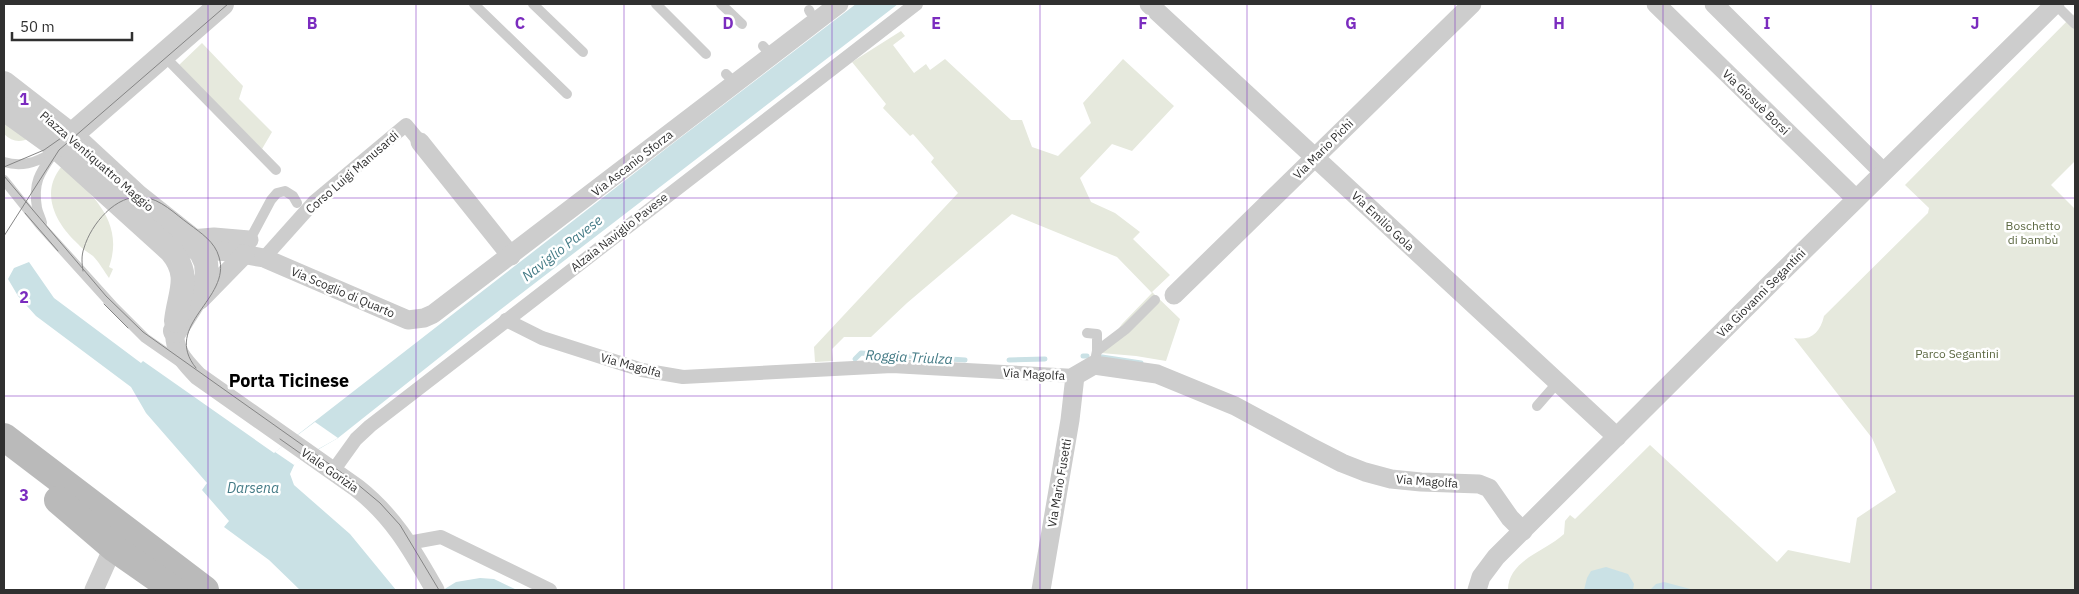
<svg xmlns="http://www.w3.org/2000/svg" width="2079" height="594" font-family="'IBM Plex Sans',sans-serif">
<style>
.green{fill:#e6e9dd}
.water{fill:#cae1e5}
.pier{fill:#fff}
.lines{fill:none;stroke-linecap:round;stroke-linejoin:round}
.stream{stroke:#cae1e5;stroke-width:5}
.service{stroke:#cdcdcd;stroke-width:10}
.pedestrian{stroke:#cdcdcd;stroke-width:14}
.minor{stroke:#cdcdcd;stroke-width:19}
.tertiary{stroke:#cdcdcd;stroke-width:24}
.secondary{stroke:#bababa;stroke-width:28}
.tram{stroke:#858585;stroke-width:1}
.grid{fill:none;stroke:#7b2cbf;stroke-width:1;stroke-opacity:0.55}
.labels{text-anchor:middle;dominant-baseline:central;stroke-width:5;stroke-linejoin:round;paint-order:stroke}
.street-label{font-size:12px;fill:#303030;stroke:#fff}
.park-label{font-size:12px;fill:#5c6842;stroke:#fff}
.water-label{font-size:14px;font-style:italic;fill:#437a85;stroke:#fff}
.district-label{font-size:18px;font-weight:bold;fill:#000;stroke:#fff}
.grid-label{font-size:16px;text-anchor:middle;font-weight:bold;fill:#7b2cbf;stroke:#fff;stroke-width:5;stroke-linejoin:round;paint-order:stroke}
</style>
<rect width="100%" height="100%" fill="#fff"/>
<!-- green -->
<g class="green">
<path d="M2075,13V161L2051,185L2075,209V590H1508C1508,560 1546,551 1564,534L1565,521L1570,515L1575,519L1650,445L1777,562L1788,550L1850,563L1857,518L1896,492L1872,438L1794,338C1811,341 1820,333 1824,316L1928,213L1929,208L1905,185Z"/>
<path d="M901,31L905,36L893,45L914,73L926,64L930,70L945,59L1011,120H1022L1032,147L1058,156L1091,123L1083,103L1123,59L1174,106L1132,151L1112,144L1080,178L1091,202L1115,213L1140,232L1133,239L1170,275L1152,292L1180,319L1166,361L1136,356L1101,353L1122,324L1152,293L1117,257L1012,214L907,303L871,337H844L832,349L833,361L815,362L814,347L958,193L931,162L934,158L913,134L910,136L883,108L886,104L852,62Z"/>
<path d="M202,43L243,86L239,99L272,132L262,149L179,65Z"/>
<path d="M4,120L30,138C20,143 12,142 4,134Z"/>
<path d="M62,166C92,194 125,222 109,267L113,269L109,278C104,271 99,262 93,256C88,252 82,249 78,244C56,224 39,193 62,166Z"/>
</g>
<!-- water -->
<g class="water">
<path d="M856,4H898L474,330L338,438L295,463L290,474L294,485L350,534L396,590H300L269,560L224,527L229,521L202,490L207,483L146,413L131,387L36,316L18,296L8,279L14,268L29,262L54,298L141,363L143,361L274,453L672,144Z"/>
<path d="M1606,567L1628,574L1634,584L1633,590H1584L1587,578L1591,571Z"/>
<path d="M480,578L494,579L517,590H443L456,582Z"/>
<path d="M1664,582L1694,590H1650L1656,584Z"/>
</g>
<!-- pier -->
<path class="pier" d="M315,422L338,438L304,457L294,465L275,452Z"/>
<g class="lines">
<!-- stream -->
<g class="stream">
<path d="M1083,356H1087"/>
<path d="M1102,357L1141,363"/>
<path d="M855,359L861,353L965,360"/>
<path d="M1009,360L1045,359"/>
</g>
<!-- service -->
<g class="service">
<path d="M474,4L567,94"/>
<path d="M533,4L583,52"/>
<path d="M656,4L706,54"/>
<path d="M721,4L742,24"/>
<path d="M2055,4L2075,24"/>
<path d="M809,10L810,12"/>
<path d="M763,46L771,55"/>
<path d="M163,55L276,170"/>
<path d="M726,74L735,83"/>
<path d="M4,162C21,167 35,163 50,154"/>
<path d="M4,180L40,225L114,307L145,338L181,363"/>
<path d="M42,223C41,218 38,213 37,208C32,180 42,170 57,148"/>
<path d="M248,243L271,200L277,193L285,191L293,196L297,203"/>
<path d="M1087,333L1097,334V351"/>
<path d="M1094,365L1097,351L1126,329L1155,300"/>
<path d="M1537,406L1558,382"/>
</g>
<!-- pedestrian -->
<g class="pedestrian">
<path d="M264,258L315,201L406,125L420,142"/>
<path d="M506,320L542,338L642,370L683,377L892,366L1075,376"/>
<path d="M333,471L356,439L370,426L916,4"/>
<path d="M408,543L441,537L550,590"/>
</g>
<!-- minor -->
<g class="minor">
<path d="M1149,4L1617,437"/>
<path d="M1656,4L1856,199"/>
<path d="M1714,4L1883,172"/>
<path d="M420,142L511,256"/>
<path d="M191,239L214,237L249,240"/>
<path d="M189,249L230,252L264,258L408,320L424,318L433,314L839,4"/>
<path d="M1174,295L1472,4"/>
<path d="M200,300L245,254"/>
<path d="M175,331C173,351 185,362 198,376L357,488C394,517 412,550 435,590"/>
<path d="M94,590L111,552V547L106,541"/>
<path d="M1041,590L1070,420L1075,376L1094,365L1157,374L1235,406L1311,447L1342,463L1365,472L1391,479L1421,482L1479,484L1489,488L1510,518L1523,531"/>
<path d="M1477,590L1481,577L1496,557L1776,278L2055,4"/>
</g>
<!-- tertiary -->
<g class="tertiary">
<path d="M4,83L71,135L138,197L191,239L200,250L206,263L207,275L203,287L175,331"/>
<path d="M4,109L54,145L171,251C192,276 179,293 176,321"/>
<path d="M60,145L222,4"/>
</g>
<!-- secondary -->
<g class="secondary">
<path d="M4,437L205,590"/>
<path d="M58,500L114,548L174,590"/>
</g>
<!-- tram -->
<g class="tram">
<path d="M4,167L44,150L64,136"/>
<path d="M4,176L106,296L143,332L356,483L380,503L400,525L439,590"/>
<path d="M25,213L58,251"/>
<path d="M4,236L59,150L228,4"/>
<path d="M83,271C82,264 81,256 84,248C91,224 116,194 143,197C161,199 175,214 189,224C201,233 215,242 219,257C232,299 161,325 196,368"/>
<path d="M104,304L128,328"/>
<path d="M280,439L341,482"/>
</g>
</g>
<!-- grid -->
<path class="grid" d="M208,4V590M416,4V590M624,4V590M832,4V590M1040,4V590M1247,4V590M1455,4V590M1663,4V590M1871,4V590M4,198H2075M4,396H2075"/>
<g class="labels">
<!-- street labels -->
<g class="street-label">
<text transform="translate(1756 102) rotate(44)">Via Giosuè Borsi</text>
<text transform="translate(1323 149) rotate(-45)">Via Mario Pichi</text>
<text transform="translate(97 161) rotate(41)">Piazza Ventiquattro Maggio</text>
<text transform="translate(632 163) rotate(-38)">Via Ascanio Sforza</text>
<text transform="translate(352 172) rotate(-41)">Corso Luigi Manusardi</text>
<text transform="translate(1383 221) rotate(43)">Via Emilio Gola</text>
<text transform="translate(619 232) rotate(-38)">Alzaia Naviglio Pavese</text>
<text transform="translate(343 292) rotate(23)">Via Scoglio di Quarto</text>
<text transform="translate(1761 293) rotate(-45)">Via Giovanni Segantini</text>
<text transform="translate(631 365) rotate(15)">Via Magolfa</text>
<text transform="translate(1034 374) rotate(3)">Via Magolfa</text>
<text transform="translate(330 470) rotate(35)">Viale Gorizia</text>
<text transform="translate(1427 481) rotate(4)">Via Magolfa</text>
<text transform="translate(1059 483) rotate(-80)">Via Mario Fusetti</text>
</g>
<!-- park labels -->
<g class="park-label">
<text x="2033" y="225">Boschetto<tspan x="2033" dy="14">di bambù</tspan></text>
<text x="1957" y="353">Parco Segantini</text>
</g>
<!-- water labels -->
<g class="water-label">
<text transform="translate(562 248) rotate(-38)">Naviglio Pavese</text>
<text transform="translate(909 357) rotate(3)">Roggia Triulza</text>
<text x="253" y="488">Darsena</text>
</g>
<!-- district labels -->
<g class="district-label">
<text x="289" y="380">Porta Ticinese</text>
</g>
</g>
<g class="grid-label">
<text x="312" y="29">B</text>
<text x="520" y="29">C</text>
<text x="728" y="29">D</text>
<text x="936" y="29">E</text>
<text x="1143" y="29">F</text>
<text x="1351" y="29">G</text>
<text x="1559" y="29">H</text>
<text x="1767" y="29">I</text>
<text x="1975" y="29">J</text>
<text x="24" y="105">1</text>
<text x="24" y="303">2</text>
<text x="24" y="501">3</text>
</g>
<!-- border -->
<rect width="2079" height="594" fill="none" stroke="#303030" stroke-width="10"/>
<!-- scale -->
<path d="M12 32v8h120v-8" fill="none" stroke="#303030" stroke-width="2.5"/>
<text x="20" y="32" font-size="15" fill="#303030" stroke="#ffffff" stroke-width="4" paint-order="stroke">50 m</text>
</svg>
